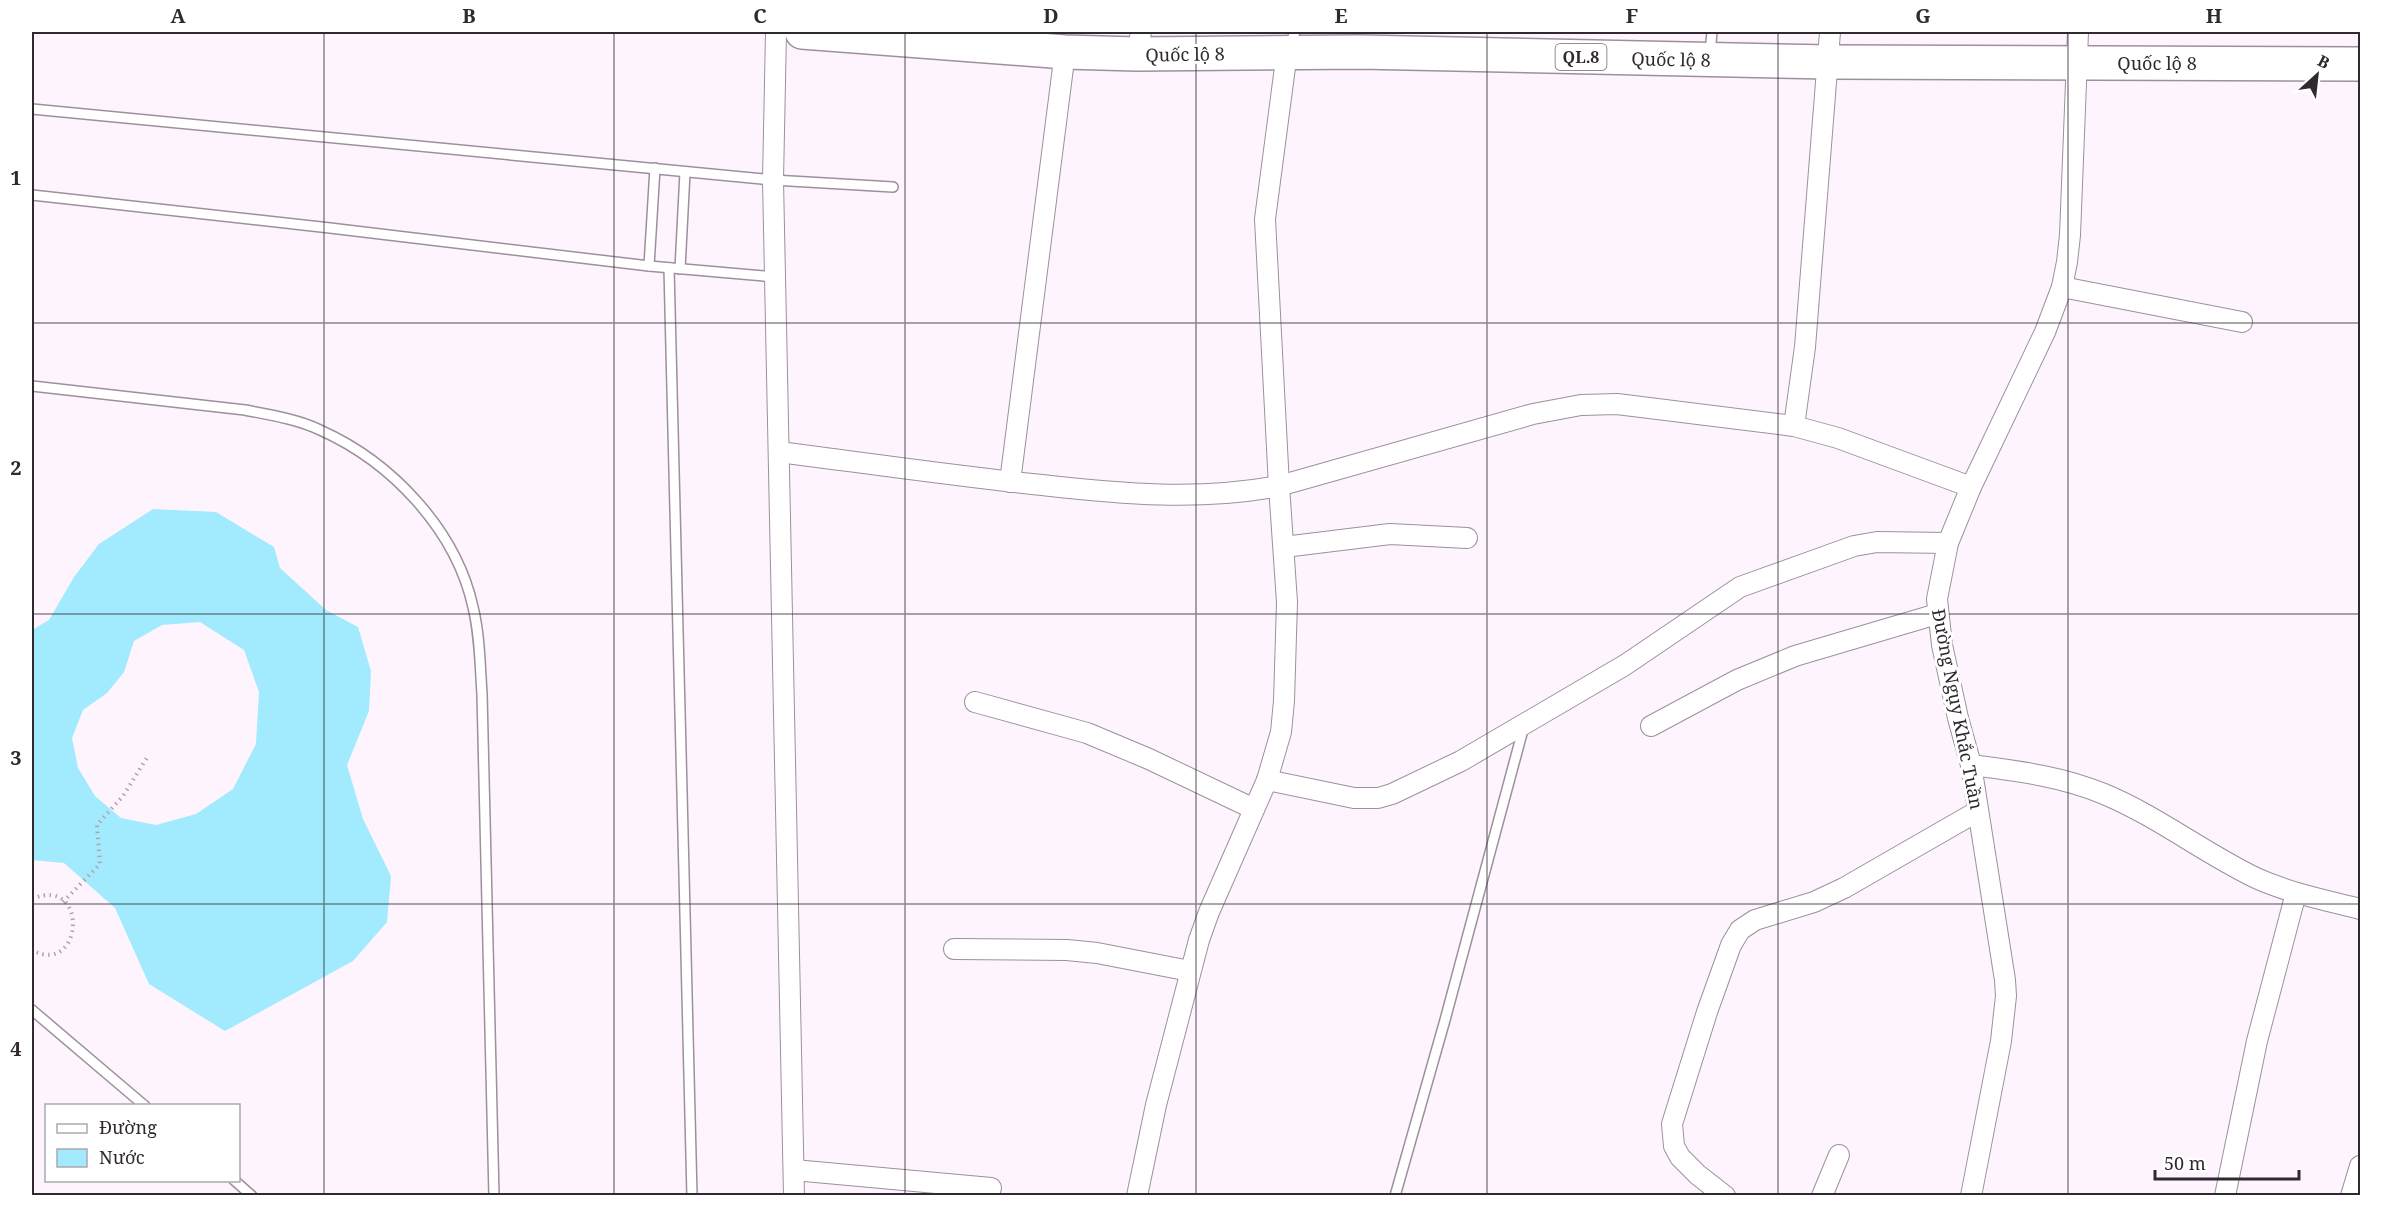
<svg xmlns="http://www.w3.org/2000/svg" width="2392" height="1227" font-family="'Noto Serif',serif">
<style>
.water{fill:#a2eafd;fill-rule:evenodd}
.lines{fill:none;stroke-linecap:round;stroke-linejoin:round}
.lane-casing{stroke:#9e8f9f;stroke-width:12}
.street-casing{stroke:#9e8f9f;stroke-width:22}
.highway-casing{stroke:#9e8f9f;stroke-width:36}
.path{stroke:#ada4ad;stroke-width:4;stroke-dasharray:1.5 4.5;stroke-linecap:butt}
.lane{stroke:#fff;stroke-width:9}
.street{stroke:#fff;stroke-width:20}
.highway{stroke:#fff;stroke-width:33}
.grid{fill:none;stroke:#302930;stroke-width:1.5;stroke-opacity:0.55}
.labels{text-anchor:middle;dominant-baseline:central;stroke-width:6;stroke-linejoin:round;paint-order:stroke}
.shield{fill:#fff;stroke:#6e696e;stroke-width:1.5}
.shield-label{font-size:16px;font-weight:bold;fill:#302930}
.street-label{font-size:18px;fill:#302930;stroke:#fff}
.neatline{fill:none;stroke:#302930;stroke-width:2}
.grid-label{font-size:20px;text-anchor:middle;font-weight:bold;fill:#302930}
</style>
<rect width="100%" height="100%" fill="#fef4fe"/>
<!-- water -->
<path class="water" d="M153,509L216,512L274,547L280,568L326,610L358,627L371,671L369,711L347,765L363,819L391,876L387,922L353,961L225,1031L149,984L115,908L64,863L32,860V630L49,620L74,577L99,544ZM200,622L244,650L259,692L256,744L233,789L196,814L156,825L121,818L95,796L78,768L72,738L83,710L107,693L124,672L134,641L162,625Z"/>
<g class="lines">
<!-- lane casing -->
<g class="lane-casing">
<g id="lane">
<path d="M1289,47L1295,32"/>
<path d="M1710,53L1712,32"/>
<path d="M32,109L773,180L893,187"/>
<path d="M32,195L330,228L649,266L775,277"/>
<path d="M649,266L655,168"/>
<path d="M669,268L692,1196"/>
<path d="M680,269L685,172"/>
<path d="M32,386L245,410C270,415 297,419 320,430C392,462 456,530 473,607C480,636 480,665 482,694L494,1196"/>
<path d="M32,1010L145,1106"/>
<path d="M234,1180L252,1196"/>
<path d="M1395,1196L1445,1020L1524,726"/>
</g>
</g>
<!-- street casing -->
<g class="street-casing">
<g id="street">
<path d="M776,32L773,180L794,1196"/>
<path d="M1137,54L1141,32"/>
<path d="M2062,287L2242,322"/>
<path d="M1794,426L1805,347L1830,32"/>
<path d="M779,452C866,463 954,476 1042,485C1121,494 1200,501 1279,486L1533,414L1581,405L1617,404L1794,426L1838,438L1971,487"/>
<path d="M1010,482L1065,52"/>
<path d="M1284,547L1390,534L1467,538"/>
<path d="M975,702L1087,733L1149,759L1254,809"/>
<path d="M1651,726L1737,680L1795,656L1937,614"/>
<path d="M1971,765C2017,771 2061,776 2104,794C2157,816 2204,853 2256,878C2289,893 2325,900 2360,909"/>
<path d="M1267,780L1354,798H1378L1392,794L1461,761L1625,665L1740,587L1854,546L1877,542L1948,543"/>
<path d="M954,949L1067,950L1097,953L1190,971"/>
<path d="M794,1170L991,1188"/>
<path d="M1137,1196L1156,1105L1199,940L1209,912L1267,780L1281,732L1284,701L1287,602L1279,486L1265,219L1287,52"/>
<path d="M1725,1196L1698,1175L1680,1157L1674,1146L1672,1124L1707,1012L1731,945L1740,930L1755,920L1814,902L1844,888L1978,811"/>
<path d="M1822,1196L1839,1155"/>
<path d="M1971,1196L2001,1041L2006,996L2005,980L1971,765L1958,718L1942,645L1937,599L1948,543L1971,487L2045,332L2062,287L2067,262L2070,235L2078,32"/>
<path d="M2225,1196L2257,1041L2296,893"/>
<path d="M2351,1196L2360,1166"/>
</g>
</g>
<!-- highway casing -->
<g class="highway-casing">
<path id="highway" d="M802,32L1065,52L1137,54L1360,52L1829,62L2360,64"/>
</g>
<!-- path -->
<g class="path">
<path d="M32,899C90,874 83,978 32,950"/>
<path d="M63,902L100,864L97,825L123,796L148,756"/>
</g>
<!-- lane -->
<use href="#lane" class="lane"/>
<!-- street -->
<use href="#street" class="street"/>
<!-- highway -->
<use href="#highway" class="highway"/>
</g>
<!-- grid -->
<path class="grid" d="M324,32V1196M614,32V1196M905,32V1196M1196,32V1196M1487,32V1196M1778,32V1196M2068,32V1196M32,323H2360M32,614H2360M32,904H2360"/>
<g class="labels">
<!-- shield labels -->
<rect class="shield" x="1555.5" y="44" width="51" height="26" rx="4.5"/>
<g class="shield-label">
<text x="1581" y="57">QL.8</text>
</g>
<!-- street labels -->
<g class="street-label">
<text transform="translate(1185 54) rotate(-1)">Quốc lộ 8</text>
<text transform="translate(1671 59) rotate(1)">Quốc lộ 8</text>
<text x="2157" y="63">Quốc lộ 8</text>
<text transform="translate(1958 709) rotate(79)">Đường Ngụy Khắc Tuần</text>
</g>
</g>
<!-- border -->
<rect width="2392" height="1227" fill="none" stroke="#ffffff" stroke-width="66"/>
<!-- legend -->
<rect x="45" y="1104" width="195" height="78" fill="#ffffff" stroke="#aca9ac" stroke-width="1.5"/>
<rect x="57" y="1124" width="30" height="9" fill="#ffffff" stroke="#aca9ac" stroke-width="1.5"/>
<text x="99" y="1134" font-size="18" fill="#302930">Đường</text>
<rect x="57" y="1149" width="30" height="18" fill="#a2eafd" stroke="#aca9ac" stroke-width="1.5"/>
<text x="99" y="1164" font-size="18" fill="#302930">Nước</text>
<!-- north arrow -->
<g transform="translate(2317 75) rotate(27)" stroke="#ffffff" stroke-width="4.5" paint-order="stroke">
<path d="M0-4.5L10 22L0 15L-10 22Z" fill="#302930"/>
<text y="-9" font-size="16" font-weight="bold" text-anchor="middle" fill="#302930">B</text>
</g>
<!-- scale -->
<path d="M2155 1170v9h144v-9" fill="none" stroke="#302930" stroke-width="3"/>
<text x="2164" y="1170" font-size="18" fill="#302930" stroke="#ffffff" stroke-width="4.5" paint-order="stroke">50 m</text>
<rect x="33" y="33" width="2326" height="1161" class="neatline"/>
<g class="grid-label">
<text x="178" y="23">A</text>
<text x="469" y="23">B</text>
<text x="760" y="23">C</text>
<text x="1051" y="23">D</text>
<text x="1341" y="23">E</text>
<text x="1632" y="23">F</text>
<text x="1923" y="23">G</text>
<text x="2214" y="23">H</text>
<text x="16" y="185">1</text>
<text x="16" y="475">2</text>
<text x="16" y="765">3</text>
<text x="16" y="1056">4</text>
</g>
</svg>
